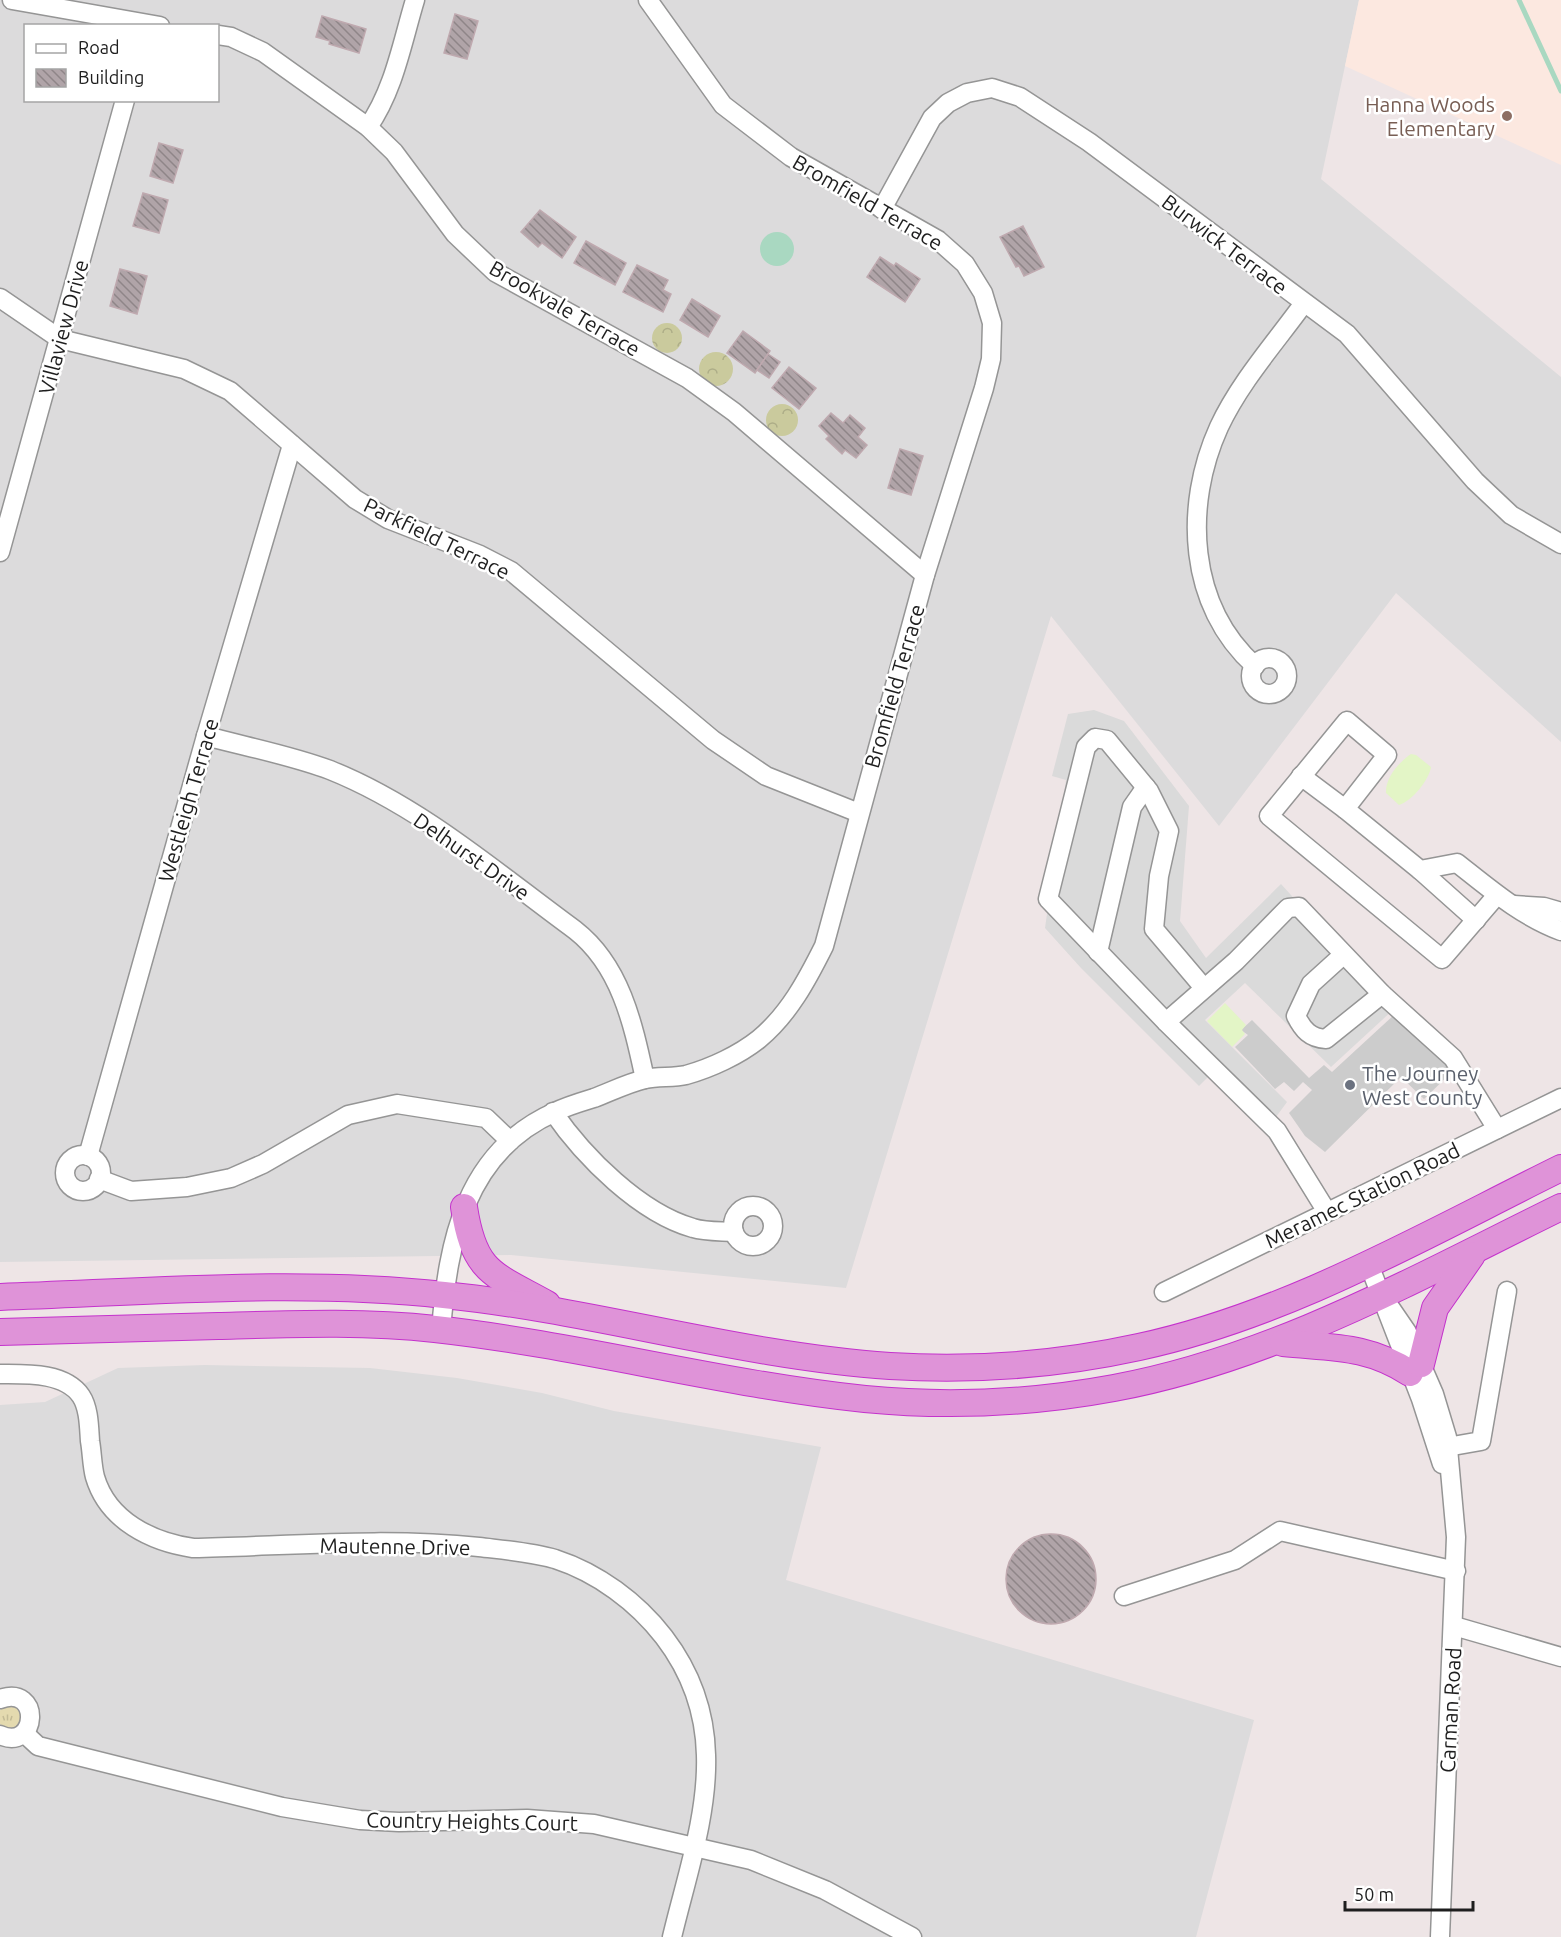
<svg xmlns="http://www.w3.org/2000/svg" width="1561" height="1937" font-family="Ubuntu,sans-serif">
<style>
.residential{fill:#dcdbdc;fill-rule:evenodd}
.education{fill:#fce8e0}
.religious{fill:#ccc}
.grass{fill:url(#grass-tufts)}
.forest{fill:url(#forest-crowns)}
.park{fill:#e3f5c6}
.parking{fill:#dadada}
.water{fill:#a9d8c1}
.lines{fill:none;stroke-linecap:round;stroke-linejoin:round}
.stream{stroke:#a9d8c1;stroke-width:5}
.building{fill:url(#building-back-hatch);stroke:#bfa9af;stroke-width:1.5}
.minor-casing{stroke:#959595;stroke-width:21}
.highway-casing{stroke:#c432cc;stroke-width:28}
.minor{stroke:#fff;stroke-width:18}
.highway{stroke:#df93d8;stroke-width:26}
.education-dot{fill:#8d6e63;stroke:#fff;stroke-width:2}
.worship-dot{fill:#6b7280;stroke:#fff;stroke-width:2}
.labels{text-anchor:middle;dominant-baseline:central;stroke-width:5;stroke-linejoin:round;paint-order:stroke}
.education-label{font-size:21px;fill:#785e54;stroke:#fff;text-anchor:end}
.street-label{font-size:21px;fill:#1e1e1e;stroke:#fff}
.worship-label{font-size:21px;fill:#5b616d;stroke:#fff;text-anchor:start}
</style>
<defs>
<pattern id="grass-tufts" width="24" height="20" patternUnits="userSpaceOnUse" patternTransform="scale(1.5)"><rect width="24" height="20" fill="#e4daaf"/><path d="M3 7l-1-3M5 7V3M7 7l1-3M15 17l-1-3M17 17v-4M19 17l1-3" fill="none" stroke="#c3bb96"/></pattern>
<pattern id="forest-crowns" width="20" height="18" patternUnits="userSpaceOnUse" patternTransform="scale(1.5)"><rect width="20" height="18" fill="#caca9d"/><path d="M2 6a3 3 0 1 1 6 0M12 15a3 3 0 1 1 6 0" fill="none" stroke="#adad87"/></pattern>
<pattern id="building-back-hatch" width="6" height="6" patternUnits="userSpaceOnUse" patternTransform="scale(1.5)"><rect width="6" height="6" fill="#b0a4a8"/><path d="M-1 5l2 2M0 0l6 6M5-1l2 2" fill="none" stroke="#8f8588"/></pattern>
</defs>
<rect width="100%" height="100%" fill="#eee5e6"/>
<!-- residential -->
<g class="residential">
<path d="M0,0H1359L1321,179L1561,377V742L1396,593L1219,826L1051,616L846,1288L511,1255L0,1262ZM26,26H218V100H26Z"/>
<path d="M205,1365L370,1368L457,1378L542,1393L614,1411L821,1447L786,1580L1254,1720L1196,1937H0V1405L45,1402L118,1368Z"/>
</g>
<!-- education -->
<path class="education" d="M1359,0H1561V165L1345,66Z"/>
<!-- religious -->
<path class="religious" d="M1395,1014L1453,1071L1424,1099L1401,1077L1325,1152L1305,1136L1289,1113L1312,1090L1303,1082L1294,1091L1284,1082L1275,1089L1235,1047L1248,1035L1241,1030L1252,1020L1309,1078L1324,1065L1332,1072Z"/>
<!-- grass -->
<circle class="grass" cx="10" cy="1717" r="12"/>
<!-- forest -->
<g class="forest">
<circle cx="667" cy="338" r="15"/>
<circle cx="716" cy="369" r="17"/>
<circle cx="782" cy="420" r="16"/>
</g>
<!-- park -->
<g class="park">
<path d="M1411,754L1416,755L1431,767C1429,780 1412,801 1399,805L1386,793C1385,778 1399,762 1411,754Z"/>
<path d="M1225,1003L1246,1025L1242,1030L1245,1034L1232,1047L1207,1021Z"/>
</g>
<!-- parking -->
<path class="parking" d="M1094,710L1124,721L1189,806L1180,921L1206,958L1281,884L1394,1009L1331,1067L1245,983L1205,1020L1287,1102L1276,1117L1218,1067L1199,1086L1081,968L1045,928L1066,780L1052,776L1068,714Z"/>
<!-- water -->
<circle class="water" cx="777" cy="249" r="17"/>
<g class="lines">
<!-- stream -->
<path class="stream" d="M1519,0L1561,91"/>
</g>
<!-- building -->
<g class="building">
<path d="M455,14L478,21L467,59L444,53Z"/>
<path d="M322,16L366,29L359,53L329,44L330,41L316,37Z"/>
<path d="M159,143L183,150L173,183L150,176Z"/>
<path d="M143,193L168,200L159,233L133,226Z"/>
<path d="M540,210L576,237L562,258L542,243L538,247L521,232Z"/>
<path d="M1023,226L1044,267L1024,276L1019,266L1016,267L1000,237Z"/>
<path d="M586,241L626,263L615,285L574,263Z"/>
<path d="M880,257L894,266L896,263L920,279L905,302L867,277Z"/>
<path d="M637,265L668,280L663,290L671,294L663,312L623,292Z"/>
<path d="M120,269L147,276L137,314L110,306Z"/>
<path d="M692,299L720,316L708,337L680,320Z"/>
<path d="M743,331L770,351L755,373L727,353Z"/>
<path d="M768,354L780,362L769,378L757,370Z"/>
<path d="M789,367L816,388L799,409L772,388Z"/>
<path d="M831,413L843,423L850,415L865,428L858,437L867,445L856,458L845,450L842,454L826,439L829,436L819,426Z"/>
<path d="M900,449L923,456L911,495L888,488Z"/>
<circle cx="1051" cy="1579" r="45"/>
</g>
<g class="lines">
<!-- minor casing -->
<g class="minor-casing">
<g id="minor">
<path d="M12,0L160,26"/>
<path d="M218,35L231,37L263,52L368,127L394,152L455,234L495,272L687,378L734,412L925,575"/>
<path d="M368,127C394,90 402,43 415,0"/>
<path d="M882,209L932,118L948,103L967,93L992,88L1020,97L1089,142L1347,334L1475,481L1511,515L1561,544"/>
<path d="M0,298L60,339L184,369L230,391L355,499L388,519L480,555L511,571L713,740L766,776L859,813"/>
<path d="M0,552L125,100"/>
<circle cx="1269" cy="676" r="18"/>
<path d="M1255,666C1188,606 1183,506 1219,427C1240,382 1275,343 1304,303"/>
<path d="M206,736C247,747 290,755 330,770C420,806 497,873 575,930C621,966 633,1024 645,1079"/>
<path d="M1301,776L1345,809"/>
<path d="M1420,870L1476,920"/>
<path d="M1497,895L1442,959L1269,816L1347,721L1387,755L1345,809L1420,870L1457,863C1490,889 1521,916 1561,931"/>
<path d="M1514,905L1544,907L1561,912"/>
<path d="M1098,952L1132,807L1146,787"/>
<path d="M1343,955L1311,984L1296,1016C1303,1030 1310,1038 1326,1039L1382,994"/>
<path d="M1166,1022L1048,899L1086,747L1095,738L1107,740L1149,791L1169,831L1159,876L1154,929L1204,988"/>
<path d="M553,1112C584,1157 640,1213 693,1228C706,1232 721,1231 734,1232"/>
<circle cx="83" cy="1173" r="18"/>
<path d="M88,1156L206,736L292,445"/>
<path d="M99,1179L131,1191L187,1187L231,1178L263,1164L348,1115L397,1104L486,1118L510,1141"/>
<circle cx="753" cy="1226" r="20"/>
<path d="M1327,1212L1277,1131L1166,1022L1236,961L1288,908L1299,907L1382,994L1453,1058L1497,1129"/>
<path d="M1368,1262L1421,1399L1442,1464"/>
<path d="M1164,1292L1561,1098"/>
<path d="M1383,1297L1407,1332L1434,1394L1447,1437L1456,1537L1440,1937"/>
<path d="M441,1330C448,1242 465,1152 555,1112C567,1106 581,1102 594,1098C610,1092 628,1083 645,1079C658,1076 673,1078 686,1075C711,1068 739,1055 759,1039C789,1014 807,980 824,946L925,575L984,388L991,359L992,323L983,293L965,264L938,240L791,157L723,105L648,0"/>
<path d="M0,1374C25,1374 65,1372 81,1396C89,1408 89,1427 90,1441C92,1452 92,1466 95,1477C108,1521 152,1542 193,1548C288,1546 384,1537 479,1547C504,1550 531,1552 555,1559C598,1573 637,1602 664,1637C690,1671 705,1712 706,1755C708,1815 686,1878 672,1937"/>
<path d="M1447,1447L1481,1441L1507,1291"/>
<path d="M1124,1596L1235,1560L1280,1531L1456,1571"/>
<path d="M1454,1626L1561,1657"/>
<path d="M0,1699C42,1684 38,1752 0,1735"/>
<path d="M24,1733L38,1746L282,1807L360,1820L399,1822L527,1819L594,1824L751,1860L825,1890L912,1937"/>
</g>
</g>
<!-- highway casing -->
<g class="highway-casing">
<g id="highway">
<path d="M464,1207C474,1273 493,1274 547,1304"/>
<path d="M0,1297C146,1292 298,1279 444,1295C593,1310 740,1356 890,1366C973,1371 1057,1365 1139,1347C1288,1315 1425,1235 1561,1168"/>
<path d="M0,1332C73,1330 145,1328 218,1326C291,1324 363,1321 435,1329C580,1345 721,1384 865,1399C948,1407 1033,1403 1114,1388C1275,1358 1416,1278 1561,1207"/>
<path d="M1283,1343C1332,1348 1367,1345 1410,1373"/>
<path d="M1421,1364L1435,1308L1472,1255"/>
</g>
</g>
<!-- minor -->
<use href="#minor" class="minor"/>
<!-- highway -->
<use href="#highway" class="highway"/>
</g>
<!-- markers -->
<circle class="education-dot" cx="1507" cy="116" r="6"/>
<circle class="worship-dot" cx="1350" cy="1085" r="6"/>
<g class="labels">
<!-- education labels -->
<g class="education-label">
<text x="1495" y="104">Hanna Woods<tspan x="1495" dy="24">Elementary</tspan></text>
</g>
<!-- street labels -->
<g class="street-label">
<text transform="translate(868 202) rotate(30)">Bromfield Terrace</text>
<text transform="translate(1225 244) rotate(37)">Burwick Terrace</text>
<text transform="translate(565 308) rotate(30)">Brookvale Terrace</text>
<text transform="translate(63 327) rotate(-75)">Villaview Drive</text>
<text transform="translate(437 538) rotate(26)">Parkfield Terrace</text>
<text transform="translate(894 686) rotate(-74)">Bromfield Terrace</text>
<text transform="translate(188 800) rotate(-74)">Westleigh Terrace</text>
<text transform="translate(472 856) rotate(35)">Delhurst Drive</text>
<text transform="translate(1362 1195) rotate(-26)">Meramec Station Road</text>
<text transform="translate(395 1546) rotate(1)">Mautenne Drive</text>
<text transform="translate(1450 1710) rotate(-87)">Carman Road</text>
<text transform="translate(472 1821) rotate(1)">Country Heights Court</text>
</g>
<!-- worship labels -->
<g class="worship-label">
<text x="1362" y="1073">The Journey<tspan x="1362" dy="24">West County</tspan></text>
</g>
</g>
<!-- legend -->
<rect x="24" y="24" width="195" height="78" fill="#ffffff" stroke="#a5a5a5" stroke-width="1.5"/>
<rect x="36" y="44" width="30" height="9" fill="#ffffff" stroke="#a5a5a5" stroke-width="1.5"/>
<text x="78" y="54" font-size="18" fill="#1e1e1e">Road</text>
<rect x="36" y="69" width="30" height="18" fill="url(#building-back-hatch)" stroke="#a5a5a5" stroke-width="1.5"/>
<text x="78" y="84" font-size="18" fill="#1e1e1e">Building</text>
<!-- scale -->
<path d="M1345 1901v9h128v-9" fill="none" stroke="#1e1e1e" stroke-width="3"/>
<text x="1354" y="1901" font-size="18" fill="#1e1e1e" stroke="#ffffff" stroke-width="4.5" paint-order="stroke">50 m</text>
</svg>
